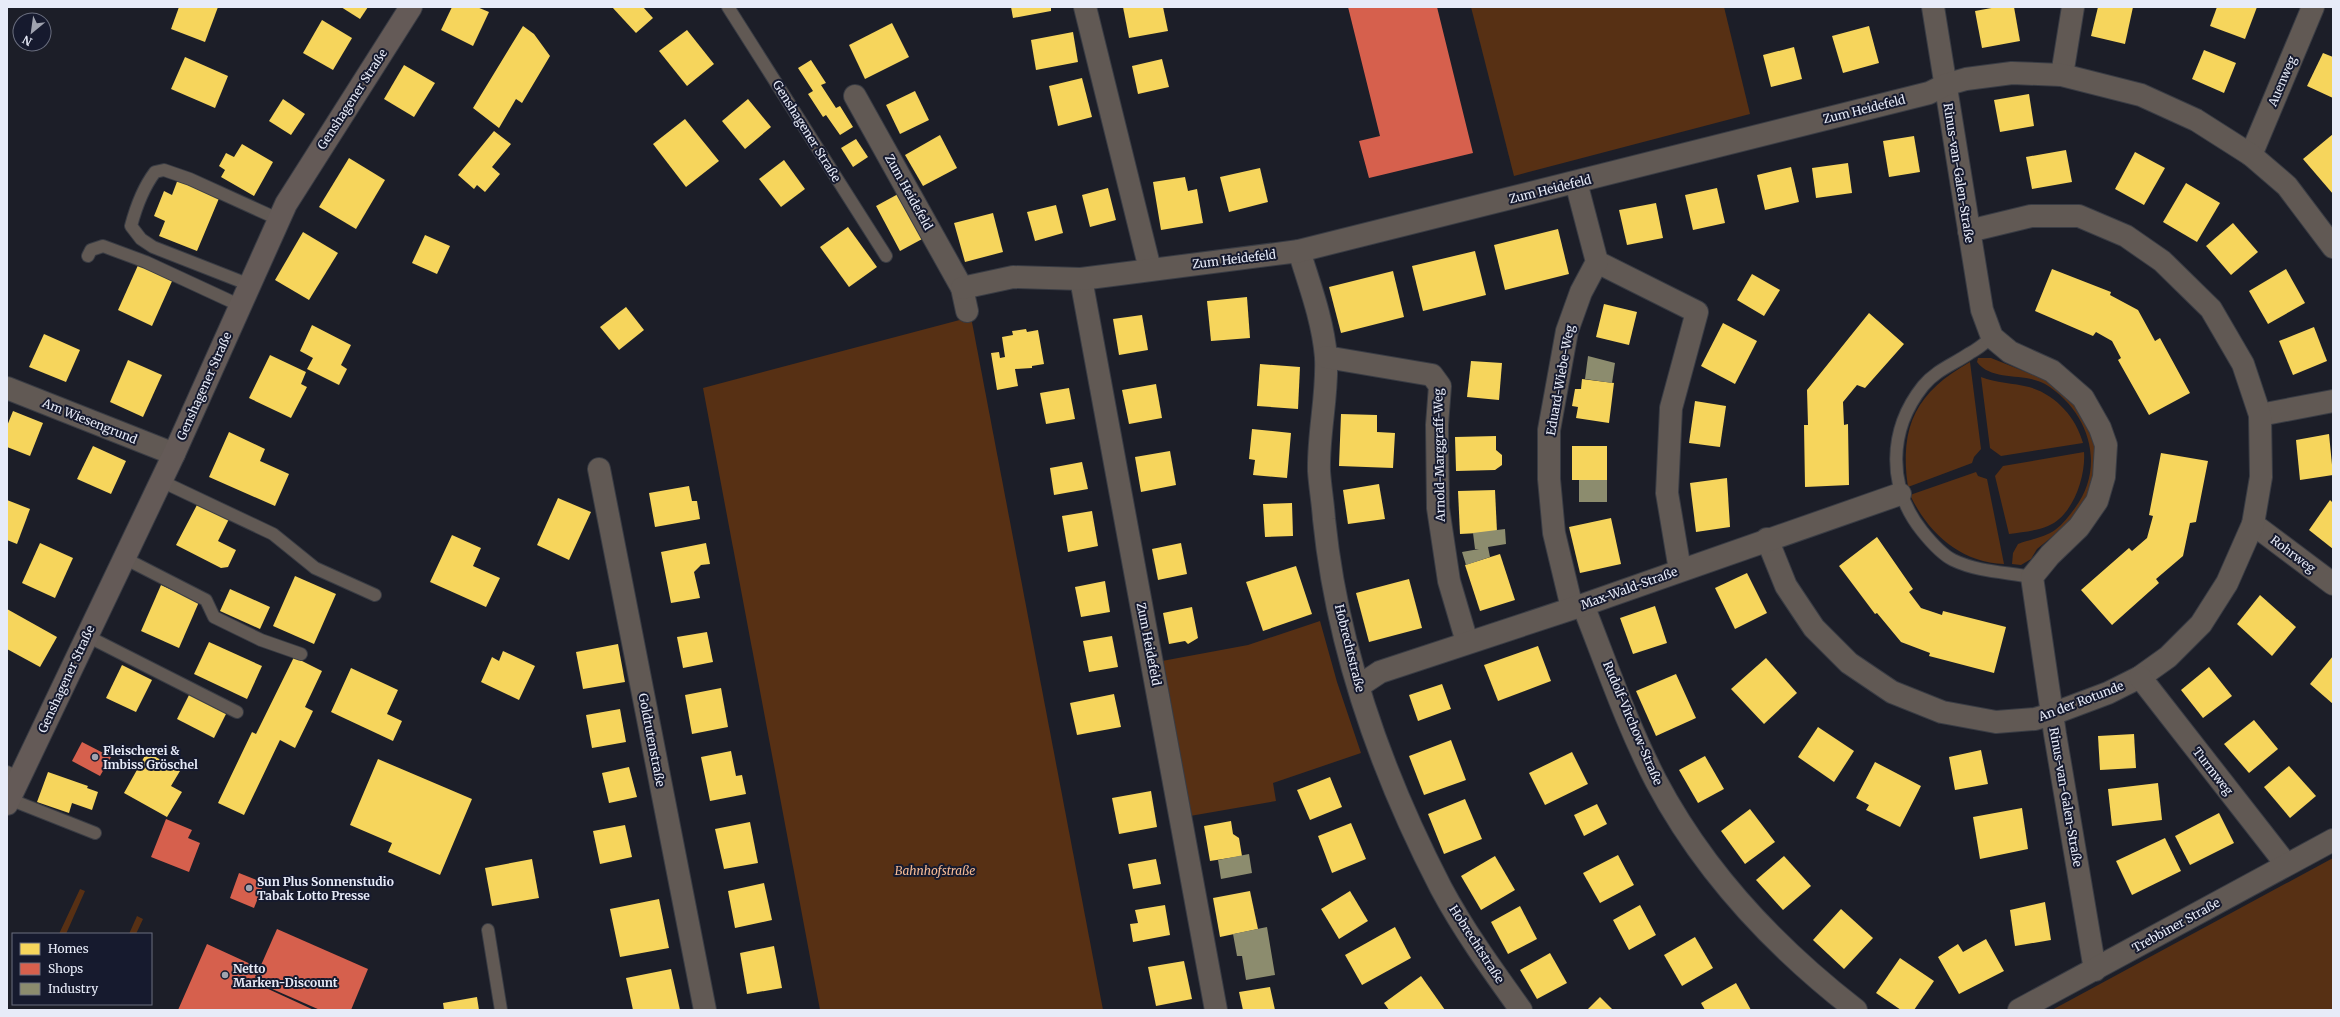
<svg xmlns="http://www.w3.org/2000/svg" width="2340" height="1017" font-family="Merriweather,serif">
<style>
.green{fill:#573014}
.homes{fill:#f6d55c}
.shops{fill:#d6604d}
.industry{fill:#8c8c6e}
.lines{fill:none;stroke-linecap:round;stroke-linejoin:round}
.lane-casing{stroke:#393c44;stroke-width:14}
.street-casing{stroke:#393c44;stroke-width:24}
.secondary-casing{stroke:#393c44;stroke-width:24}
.lane{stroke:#615954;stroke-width:12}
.street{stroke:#615954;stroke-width:22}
.secondary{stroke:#645a57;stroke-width:22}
.poi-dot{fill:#a0a3af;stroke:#161a2e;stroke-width:1.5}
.labels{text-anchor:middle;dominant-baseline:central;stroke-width:4;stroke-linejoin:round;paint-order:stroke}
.street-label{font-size:12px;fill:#e7ebf8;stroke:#161a2e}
.poi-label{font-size:12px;font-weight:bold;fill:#e7ebf8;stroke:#161a2e;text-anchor:start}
.park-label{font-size:12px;font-style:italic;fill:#f6bb95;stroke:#161a2e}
</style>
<rect width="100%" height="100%" fill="#1c1e28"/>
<!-- green -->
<g class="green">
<path d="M1471,7H1724L1750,114L1514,176Z"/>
<path d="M971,317L1103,1010H820L703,388Z"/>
<path d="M1978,358H1991L2048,381L2082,412L2097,450L2091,491L2070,522L2037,549L2031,559L2021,565L2012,564L2013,553L2018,544C2030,539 2044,538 2055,530C2063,524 2069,516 2075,508C2107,465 2088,410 2045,384C2024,372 1992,382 1977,362Z"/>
<path d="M1970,362L1981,449L1974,457L1972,463L1908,487C1899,425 1917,392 1970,362Z"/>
<path d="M1981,377C1996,383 2013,383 2029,387C2055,394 2076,417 2083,443L2001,456L1990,448Z"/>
<path d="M2084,452C2086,476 2073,516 2048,526C2036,531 2022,532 2009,534L1995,476L2003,466Z"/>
<path d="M1976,472L1978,476L1987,479L2004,564C1960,562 1929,534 1910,495Z"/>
<path d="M1320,621L1337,682L1361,753L1273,783L1276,801L1190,816L1162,661L1248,645Z"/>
<path d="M2333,858V1010H2052Z"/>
<path d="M80,889L85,891L66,934H59Z"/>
<path d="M137,916L143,919L136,934H129Z"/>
</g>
<!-- homes -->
<g class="homes">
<path d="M179,7H218L205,42L171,29Z"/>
<path d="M341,7H368L360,19Z"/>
<path d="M452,7H477L489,12L473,46L441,30Z"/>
<path d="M612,7H643L653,18L636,33Z"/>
<path d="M1011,7H1051V11L1013,18Z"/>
<path d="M1123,7H1163L1168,31L1129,38Z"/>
<path d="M1997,7H2014L2020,41L1982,48L1975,11Z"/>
<path d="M2098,7H2133L2125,44L2091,36Z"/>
<path d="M2217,7H2257L2245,39L2210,26Z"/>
<path d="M322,20L352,38L333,70L303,53Z"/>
<path d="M892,23L909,57L865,79L849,45Z"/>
<path d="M523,26L534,34L550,56L522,103L516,99L499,128L473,108Z"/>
<path d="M1869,26L1879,63L1843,73L1832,36Z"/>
<path d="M687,30L714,64L687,86L659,51Z"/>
<path d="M1073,32L1078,62L1036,70L1031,40Z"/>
<path d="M1794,47L1802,79L1771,87L1763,55Z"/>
<path d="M2204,50L2236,63L2224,93L2192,79Z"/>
<path d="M2323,53L2333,57V98L2307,86Z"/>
<path d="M185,57L228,76L215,108L171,89Z"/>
<path d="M1162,59L1169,87L1138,94L1132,66Z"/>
<path d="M811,60L826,83L821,85L836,108L840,106L853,127L840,135L826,115L823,117L808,94L813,91L798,68Z"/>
<path d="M404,65L435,83L414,117L384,99Z"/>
<path d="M1082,78L1092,117L1058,126L1049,86Z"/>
<path d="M915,91L929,120L900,134L886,105Z"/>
<path d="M2029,94L2034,126L2000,132L1994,100Z"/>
<path d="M283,99L305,114L291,135L269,121Z"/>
<path d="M748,99L771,127L745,149L722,121Z"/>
<path d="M685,119L719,161L686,187L653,144Z"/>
<path d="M494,131L511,144L492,167L500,174L485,192L477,185L474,189L458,175Z"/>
<path d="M2333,134V194L2303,159Z"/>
<path d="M940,135L957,168L923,186L905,155Z"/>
<path d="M1914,136L1920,172L1889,177L1883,141Z"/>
<path d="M856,139L868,157L853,167L841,148Z"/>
<path d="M242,144L273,162L254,196L221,177L225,170L219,166L226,153L234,157Z"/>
<path d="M2066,150L2072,182L2032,189L2026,157Z"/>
<path d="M2135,152L2165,168L2144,205L2115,189Z"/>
<path d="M349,158L385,180L356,229L319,207Z"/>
<path d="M784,160L805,189L781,207L759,179Z"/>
<path d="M1848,163L1852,193L1816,198L1812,168Z"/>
<path d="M1791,167L1799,202L1765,210L1757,175Z"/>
<path d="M1260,168L1268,202L1229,212L1220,177Z"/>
<path d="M1185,177L1188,191L1197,189L1203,223L1161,230L1153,182Z"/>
<path d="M178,179L220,196L197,251L159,236L165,221L154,216L164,191L172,195Z"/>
<path d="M2186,183L2220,203L2197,242L2163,222Z"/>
<path d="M1108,188L1116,220L1090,227L1082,195Z"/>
<path d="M1717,188L1725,223L1693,230L1685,195Z"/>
<path d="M900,193L924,238L900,251L876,206Z"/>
<path d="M1656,203L1663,238L1627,245L1619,210Z"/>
<path d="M1056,205L1063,233L1035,241L1027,212Z"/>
<path d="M993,213L1003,252L965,262L954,223Z"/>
<path d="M2233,223L2258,252L2231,275L2206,246Z"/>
<path d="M848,227L877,267L849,287L820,247Z"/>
<path d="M1558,229L1569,274L1505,290L1494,245Z"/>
<path d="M303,232L338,253L309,300L275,280Z"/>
<path d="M425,235L450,246L437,274L412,263Z"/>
<path d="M1475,251L1486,295L1423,311L1412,266Z"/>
<path d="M139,263L173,279L152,326L118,310Z"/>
<path d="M2052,269L2111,292L2110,295L2138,310L2155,341L2160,338L2190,393L2149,415L2118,360L2121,358L2112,341L2096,332L2093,336L2035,311Z"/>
<path d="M2286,269L2305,303L2268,324L2249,291Z"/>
<path d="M1393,271L1404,317L1341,333L1329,287Z"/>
<path d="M1752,274L1780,290L1764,316L1737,300Z"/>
<path d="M1247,297L1250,338L1211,341L1207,301Z"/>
<path d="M1604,304L1637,312L1629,345L1596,337Z"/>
<path d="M626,307L644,330L619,350L600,327Z"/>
<path d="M1869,313L1904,344L1865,388L1857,385L1843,402L1844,425L1848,424L1849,485L1805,487L1804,425H1808L1807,390Z"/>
<path d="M1142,315L1148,350L1119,355L1113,319Z"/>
<path d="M1723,323L1757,341L1735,384L1701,366Z"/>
<path d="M312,325L351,345L341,365L347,369L339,385L307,369L313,358L300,351Z"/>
<path d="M2314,327L2327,361L2293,375L2279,341Z"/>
<path d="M1026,329L1027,332L1038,330L1044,364L1032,366V368L1015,369L1018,386L997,390L991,353L999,352L1000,358L1005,357L1002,337L1013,335L1012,331Z"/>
<path d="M44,334L80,350L66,382L29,367Z"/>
<path d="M270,355L306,372L301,384L307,387L291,418L249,398Z"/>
<path d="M128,360L162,375L143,417L110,402Z"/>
<path d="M1471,361L1502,363L1499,400L1467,397Z"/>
<path d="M1260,364L1300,367L1298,409L1257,406Z"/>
<path d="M1582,379L1614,383L1609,423L1576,418L1578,407L1572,406L1575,389H1581Z"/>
<path d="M1156,384L1162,418L1129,424L1122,390Z"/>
<path d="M1069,388L1075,419L1046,424L1040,393Z"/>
<path d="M1695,401L1726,406L1720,447L1689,443Z"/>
<path d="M13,411L43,423L30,456L7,447V426Z"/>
<path d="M1341,414L1377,415V432L1395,433L1393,468L1339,466Z"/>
<path d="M1252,429L1291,433L1287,478L1253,475L1255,460L1249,459Z"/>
<path d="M229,432L265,449L260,461L289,474L275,506L209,477Z"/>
<path d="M2329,434L2333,475L2300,480L2296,440Z"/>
<path d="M1496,436V450L1502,455V465L1495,470L1456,471L1455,437Z"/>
<path d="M93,446L126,461L111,494L77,479Z"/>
<rect x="1572" y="446" width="35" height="34"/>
<path d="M1170,451L1176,485L1141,492L1135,457Z"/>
<path d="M2161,453L2208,461L2196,522L2190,523L2183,556L2156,579L2159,583L2112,625L2081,590L2129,548L2132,551L2147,538L2153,516L2149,515Z"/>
<path d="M1082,462L1088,489L1054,495L1050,468Z"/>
<path d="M1727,478L1730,527L1696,532L1690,483Z"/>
<path d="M1379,484L1385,519L1348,524L1343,490Z"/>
<path d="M689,486L692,501H697L700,519L655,527L649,493Z"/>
<path d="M1495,490L1497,532L1460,534L1458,491Z"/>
<path d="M558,498L591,512L569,560L537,545Z"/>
<path d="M7,500L30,509L17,544L7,540Z"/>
<path d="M2330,500L2333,503V549L2309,530Z"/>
<path d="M198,503L229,519L218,541L236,550L228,567L221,568L176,545Z"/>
<path d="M1292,503L1293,536L1265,537L1263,504Z"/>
<path d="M1092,511L1098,546L1068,552L1062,516Z"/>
<path d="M1611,518L1621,564L1580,573L1569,527Z"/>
<path d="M452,535L481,548L473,566L500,578L486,607L430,582Z"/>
<path d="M1877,537L1913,589L1909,592L1921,608L1942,615L1943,611L2006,627L1994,673L1929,656L1930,653L1901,642L1877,613L1875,614L1839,566Z"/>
<path d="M40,543L73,558L55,598L22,583Z"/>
<path d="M706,543L710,564L701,565L694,572L700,598L671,603L661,552Z"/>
<path d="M1181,543L1187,574L1158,580L1152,549Z"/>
<path d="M1500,554L1515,600L1480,611L1465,565Z"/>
<path d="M1296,566L1312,614L1263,631L1246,582Z"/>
<path d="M1747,573L1767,613L1735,629L1715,588Z"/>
<path d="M295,576L336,594L314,644L273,626Z"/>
<path d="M1409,579L1422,628L1369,642L1356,593Z"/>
<path d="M1105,581L1110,612L1081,617L1075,587Z"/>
<path d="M161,585L199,602L179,648L141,631Z"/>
<path d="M230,589L270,607L260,629L220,611Z"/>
<path d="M2260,595L2296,627L2272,656L2237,624Z"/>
<path d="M1655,606L1667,643L1633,654L1620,618Z"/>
<path d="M1192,607L1198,638L1188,644L1185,641L1169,644L1163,613Z"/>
<path d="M7,609L57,637L40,667L7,649Z"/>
<path d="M707,632L713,662L683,668L677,637Z"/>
<path d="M1112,636L1118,667L1089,672L1083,641Z"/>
<path d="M209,642L262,666L247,699L194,674Z"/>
<path d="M618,644L625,682L583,689L576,652Z"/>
<path d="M1538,646L1551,681L1498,701L1484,665Z"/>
<path d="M503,651L535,666L519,700L481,682L492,657L499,661Z"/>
<path d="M2333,656V704L2310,684Z"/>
<path d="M294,657L322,671L305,707L313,711L295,748L280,740L244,815L218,803L252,732L256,734Z"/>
<path d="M1766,658L1797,693L1764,724L1731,689Z"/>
<path d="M122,665L152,680L136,712L106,698Z"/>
<path d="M2209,667L2232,696L2203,718L2181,690Z"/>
<path d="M351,668L398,690L387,714L402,721L393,741L331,712Z"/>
<path d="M1676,674L1696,718L1656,736L1636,691Z"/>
<path d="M1442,684L1451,709L1418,721L1409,695Z"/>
<path d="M721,688L728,727L692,734L685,695Z"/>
<path d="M190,693L227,712L214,738L177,719Z"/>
<path d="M1114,694L1121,727L1077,735L1070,703Z"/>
<path d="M620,709L626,742L592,748L586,715Z"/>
<path d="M2254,720L2278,749L2249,773L2224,744Z"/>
<path d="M1818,727L1854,751L1834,782L1798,757Z"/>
<path d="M2134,734L2136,768L2100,770L2098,736Z"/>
<path d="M1451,740L1466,780L1424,795L1409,756Z"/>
<path d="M1981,750L1988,784L1955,790L1949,757Z"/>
<path d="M731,751L736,776L742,775L746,794L710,801L701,757Z"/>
<path d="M147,752L180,771L171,786L182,792L167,817L124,793Z"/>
<path d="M1572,752L1588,784L1545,805L1529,773Z"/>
<path d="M1705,756L1724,789L1698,803L1679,770Z"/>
<path d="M378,759L472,799L440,875L388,852L392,843L350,825Z"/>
<path d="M1875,762L1921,786L1900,827L1866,810L1869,805L1856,798Z"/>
<path d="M2289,766L2316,796L2290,818L2264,787Z"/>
<path d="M629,767L637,797L609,803L602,773Z"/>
<path d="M48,772L88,786L87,788L98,792L92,810L72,803L69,813L37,802Z"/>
<path d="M1330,777L1342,807L1310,820L1297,790Z"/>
<path d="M2158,783L2162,820L2112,826L2108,789Z"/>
<path d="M1151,791L1157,827L1119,834L1112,798Z"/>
<path d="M1465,799L1482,839L1444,854L1428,814Z"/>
<path d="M1597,804L1607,824L1584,836L1574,815Z"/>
<path d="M2022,808L2028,849L1980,859L1973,817Z"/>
<path d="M1750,809L1775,842L1745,864L1721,831Z"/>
<path d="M2219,813L2234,843L2190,865L2175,836Z"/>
<path d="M1231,821L1233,834L1239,838L1242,856L1210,861L1204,826Z"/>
<path d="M750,822L758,863L724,869L715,829Z"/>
<path d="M1351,823L1366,859L1332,873L1318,836Z"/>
<path d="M625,825L632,857L600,864L593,831Z"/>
<path d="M2165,838L2181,871L2132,895L2116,861Z"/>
<path d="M1618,855L1634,885L1600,903L1583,873Z"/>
<path d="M1495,856L1515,890L1481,910L1461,876Z"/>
<path d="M1784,856L1811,886L1783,910L1756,880Z"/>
<path d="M532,859L539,898L492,906L485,868Z"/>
<path d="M1156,859L1161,884L1133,889L1128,864Z"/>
<path d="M764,883L772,920L735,928L728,891Z"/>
<path d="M1250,891L1258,929L1220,937L1213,898Z"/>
<path d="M1350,891L1368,921L1339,939L1321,909Z"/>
<path d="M659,899L669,948L620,957L610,909Z"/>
<path d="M2045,902L2051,940L2015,946L2010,910Z"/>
<path d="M1165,905L1170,935L1133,942L1130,924L1138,923L1135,910Z"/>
<path d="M1640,905L1656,935L1629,950L1613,920Z"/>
<path d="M1520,906L1537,939L1508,954L1491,922Z"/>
<path d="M1841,909L1873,938L1844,969L1813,940Z"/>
<path d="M1395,927L1411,958L1362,985L1345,955Z"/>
<path d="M1695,937L1713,968L1682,986L1664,955Z"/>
<path d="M1986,939L2004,971L1959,994L1938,957L1958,944L1963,952Z"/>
<path d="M774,946L782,988L747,994L740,953Z"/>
<path d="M1550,953L1567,983L1537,999L1520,970Z"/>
<path d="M1900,958L1934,981L1914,1010H1901L1876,993Z"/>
<path d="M1184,961L1192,999L1156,1006L1148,967Z"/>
<path d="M671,969L680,1010H633L626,978Z"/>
<path d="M1421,976L1445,1010H1389L1384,1003Z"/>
<path d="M1736,983L1751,1010H1705L1701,1003Z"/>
<path d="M1270,987L1275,1010H1243L1239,992Z"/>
<path d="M477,997L479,1010H444L443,1003Z"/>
<path d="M1600,997L1613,1010H1587Z"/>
</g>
<!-- shops -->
<g class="shops">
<path d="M1348,7H1437L1473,153L1369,178L1359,141L1380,136Z"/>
<path d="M82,742L111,757L100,776L72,761Z"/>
<path d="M166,819L192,830L188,838L200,843L189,872L151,857Z"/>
<path d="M239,873L264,883L254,908L230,898Z"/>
<path d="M277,929L368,969L351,1010H320L254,981Z"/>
<path d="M207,944L259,968L253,982L314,1010H178Z"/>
</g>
<!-- industry -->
<g class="industry">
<path d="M1588,356L1615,363L1612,383L1585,379Z"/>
<rect x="1579" y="480" width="28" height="22"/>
<path d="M1505,529L1506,544L1488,547L1490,557L1466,565L1462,552L1479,549H1475L1473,533Z"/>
<path d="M1249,854L1252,873L1221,879L1218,860Z"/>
<path d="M1267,927L1275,975L1246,980L1242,956H1237L1233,934Z"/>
</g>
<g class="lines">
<!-- lane casing -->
<g class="lane-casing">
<g id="lane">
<path d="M728,7L886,256"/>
<path d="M88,256L91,250L103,246L146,262L241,306"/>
<path d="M250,285L153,247L141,239L131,226C136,207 143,188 155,172L164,170L190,179L278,219"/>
<path d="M1992,337C1985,343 1978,349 1970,353C1954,364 1936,370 1923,386C1888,430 1887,487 1922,531C1930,541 1941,554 1953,560C1978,572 2005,572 2032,577"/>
<path d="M161,481L273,534L315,568L375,595"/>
<path d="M124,558L206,600L214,617L261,640L301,654"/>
<path d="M87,636L237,712"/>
<path d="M7,772L20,778"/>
<path d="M9,799L95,833"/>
<path d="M488,930L501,1010"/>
</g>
</g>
<!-- street casing -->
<g class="street-casing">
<g id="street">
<path d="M1085,7L1150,269"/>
<path d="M1933,7L1982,310L1992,337L2010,352L2052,371L2083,398L2100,428L2106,445L2104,477L2097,501L2079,527L2050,555L2032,577L2055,734L2095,970"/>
<path d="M2062,75L2073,7"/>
<path d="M855,96L962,288L967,311"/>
<path d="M2251,155L2313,7"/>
<path d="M1299,251C1310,286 1323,321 1326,357C1328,395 1318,433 1319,471C1320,487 1323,503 1324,519C1337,647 1382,774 1441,888C1464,931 1493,971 1521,1010"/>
<path d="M1597,262L1697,312L1671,408L1667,493L1680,570"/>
<path d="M1081,279L1216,1010"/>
<path d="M962,288L1013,277L1081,279L1299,251L1929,93L1945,85L1966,79L2012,73L2062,75L2141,95L2196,120L2251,155L2287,186L2333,247"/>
<path d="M1326,357L1432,375L1440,386L1437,425L1438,508L1449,581L1467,642"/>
<path d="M7,388L174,454"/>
<path d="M2260,415L2333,401"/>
<path d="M599,469L705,1010"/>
<path d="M2253,524L2333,584"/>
<path d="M1767,539L1786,586L1814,628L1849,663L1892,692L1942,712L1996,722L2035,719L2052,714L2108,693L2140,677L2168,657L2201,624L2227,583L2253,524L2261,477L2260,415L2243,364L2211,309L2162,261L2126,236L2079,216H2031L1969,231"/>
<path d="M1583,605C1606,663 1627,725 1656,781C1704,872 1776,948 1856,1010"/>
<path d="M1572,608L1554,533L1549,479V430L1567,331L1581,292L1597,262L1576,182"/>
<path d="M2140,677L2286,864"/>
<path d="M1359,686L1380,672L1583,605L1900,494"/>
<path d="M2019,1010L2333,840"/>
</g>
</g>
<!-- secondary casing -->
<g class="secondary-casing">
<path id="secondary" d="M7,804L174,454L286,204L411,7"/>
</g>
<!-- lane -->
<use href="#lane" class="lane"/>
<!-- street -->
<use href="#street" class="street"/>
<!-- secondary -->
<use href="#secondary" class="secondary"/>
</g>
<!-- markers -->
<g class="poi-dot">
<circle cx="95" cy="757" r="4"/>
<circle cx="249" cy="888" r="4"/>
<circle cx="225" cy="975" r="4"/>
</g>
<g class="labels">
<!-- street labels -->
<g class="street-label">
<text transform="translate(2282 81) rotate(-67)">Auenweg</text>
<text transform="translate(352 99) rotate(-57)">Genshagener Straße</text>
<text transform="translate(1864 109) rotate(-14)">Zum Heidefeld</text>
<text transform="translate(807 131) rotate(58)">Genshagener Straße</text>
<text transform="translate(1959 173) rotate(81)">Rinus-van-Galen-Straße</text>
<text transform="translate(1550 189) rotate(-14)">Zum Heidefeld</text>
<text transform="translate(909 192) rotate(61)">Zum Heidefeld</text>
<text transform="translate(1234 259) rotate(-7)">Zum Heidefeld</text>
<text transform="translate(1560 380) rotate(-80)">Eduard-Wiebe-Weg</text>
<text transform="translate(204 386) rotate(-66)">Genshagener Straße</text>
<text transform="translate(90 421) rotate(22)">Am Wiesengrund</text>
<text transform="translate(1439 455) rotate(-91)">Arnold-Marggraff-Weg</text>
<text transform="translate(2293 554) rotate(37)">Rohrweg</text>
<text transform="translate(1629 588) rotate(-20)">Max-Wald-Straße</text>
<text transform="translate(1149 644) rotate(79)">Zum Heidefeld</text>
<text transform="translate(1350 648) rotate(76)">Hobrechtstraße</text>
<text transform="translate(66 679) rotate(-65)">Genshagener Straße</text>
<text transform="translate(2081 701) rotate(-21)">An der Rotunde</text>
<text transform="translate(1633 723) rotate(67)">Rudolf-Virchow-Straße</text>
<text transform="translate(652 740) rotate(79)">Goldrutenstraße</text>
<text transform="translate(2213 771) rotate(52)">Turmweg</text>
<text transform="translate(2066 797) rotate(80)">Rinus-van-Galen-Straße</text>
<text transform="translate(2176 925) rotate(-29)">Trebbiner Straße</text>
<text transform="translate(1477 944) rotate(57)">Hobrechtstraße</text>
</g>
<!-- poi labels -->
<g class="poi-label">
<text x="103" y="750">Fleischerei &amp;<tspan x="103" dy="14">Imbiss Gröschel</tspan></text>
<text x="257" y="881">Sun Plus Sonnenstudio<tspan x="257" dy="14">Tabak Lotto Presse</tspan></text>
<text x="233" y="968">Netto<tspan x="233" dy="14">Marken-Discount</tspan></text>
</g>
<!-- park labels -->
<g class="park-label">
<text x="935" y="870">Bahnhofstraße</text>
</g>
</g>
<!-- border -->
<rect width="2340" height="1017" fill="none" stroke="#e7ebf8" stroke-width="16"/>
<!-- legend -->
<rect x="12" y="933" width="140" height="72" fill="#161a2e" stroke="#6a6e7f"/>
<rect x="20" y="943" width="20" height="12" fill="#f6d55c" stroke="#6a6e7f"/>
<text x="48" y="953" font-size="12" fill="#e7ebf8">Homes</text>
<rect x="20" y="963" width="20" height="12" fill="#d6604d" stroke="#6a6e7f"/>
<text x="48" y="973" font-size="12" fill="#e7ebf8">Shops</text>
<rect x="20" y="983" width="20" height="12" fill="#8c8c6e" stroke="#6a6e7f"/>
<text x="48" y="993" font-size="12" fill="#e7ebf8">Industry</text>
<!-- north arrow -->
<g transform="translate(32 32) rotate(209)"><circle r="19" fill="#161a2e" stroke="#6a6e7f"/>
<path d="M0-3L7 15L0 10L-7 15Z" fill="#a0a3af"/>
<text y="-6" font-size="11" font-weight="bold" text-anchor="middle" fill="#e7ebf8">N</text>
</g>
</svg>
